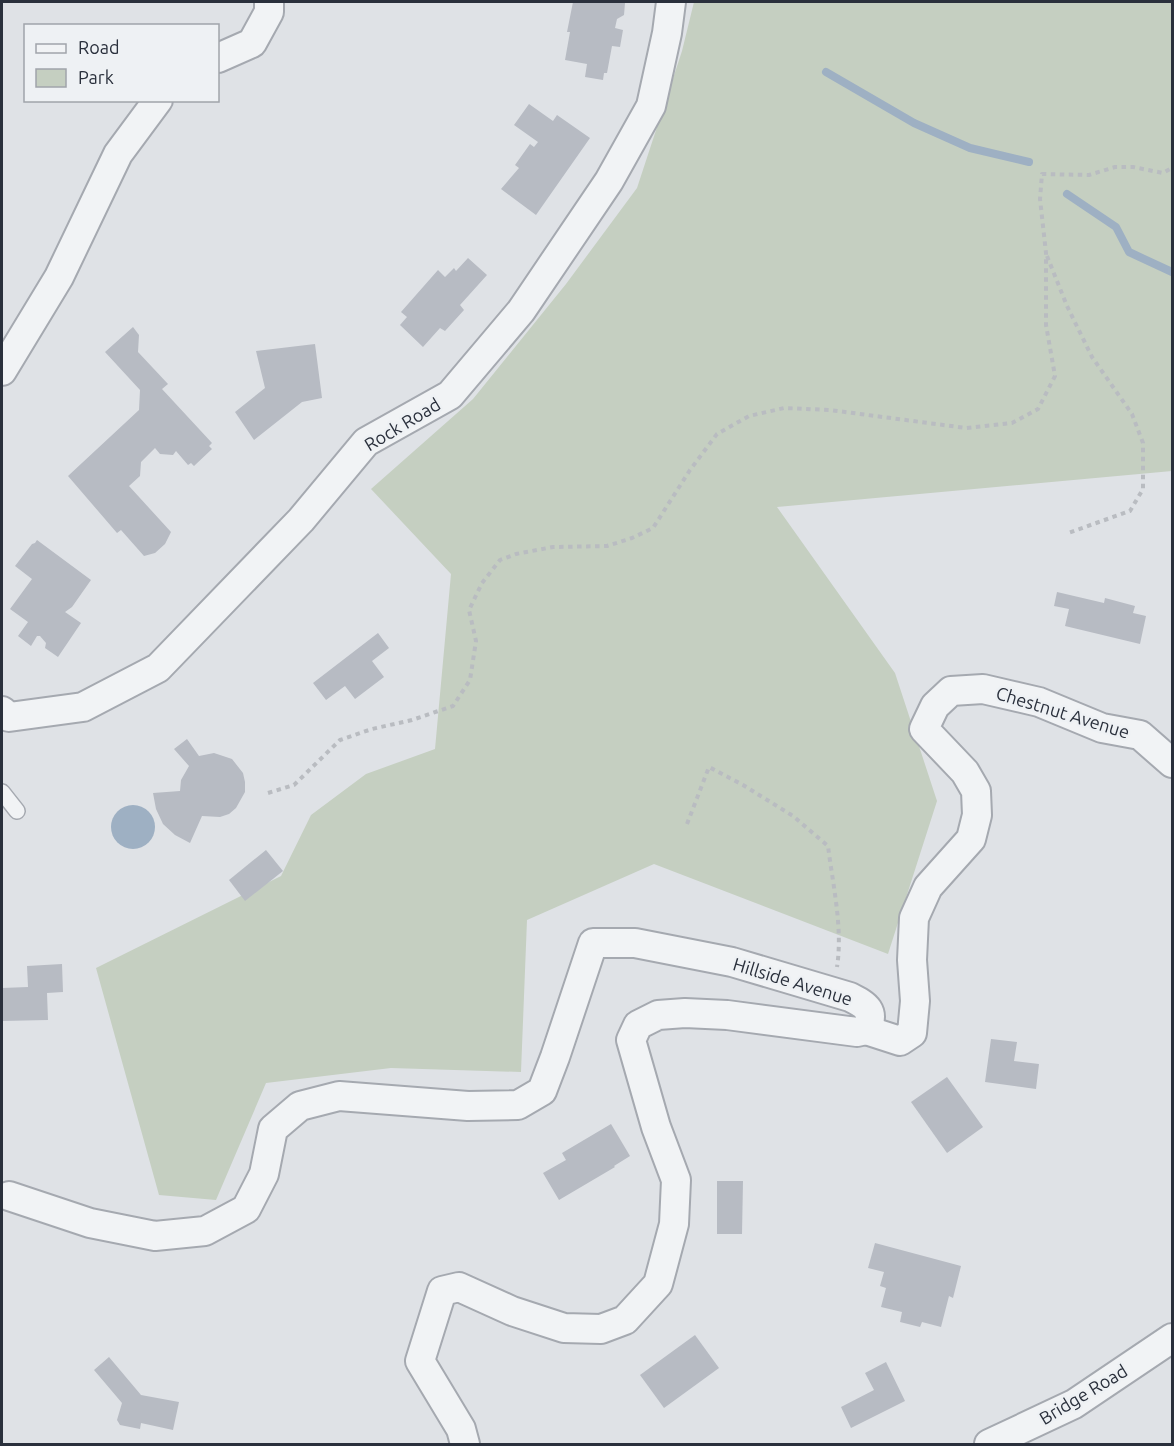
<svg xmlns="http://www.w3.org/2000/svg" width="1174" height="1446" font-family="Ubuntu,sans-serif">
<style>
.green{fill:#c5cfc1}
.water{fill:#9eb0c3}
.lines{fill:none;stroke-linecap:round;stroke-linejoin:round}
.stream{stroke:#9eb0c3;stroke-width:8}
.building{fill:#b7bbc3}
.service-casing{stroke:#a5a9b0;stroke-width:18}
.minor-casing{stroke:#a5a9b0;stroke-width:32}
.path{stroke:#b9bcc1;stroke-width:4;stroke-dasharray:4.5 4.5;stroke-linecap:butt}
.service{stroke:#f1f3f5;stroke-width:15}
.minor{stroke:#f1f3f5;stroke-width:28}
.labels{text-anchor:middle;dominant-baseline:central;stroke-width:5;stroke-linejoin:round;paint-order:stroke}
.street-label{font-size:18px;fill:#2a303c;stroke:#eef1f4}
</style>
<rect width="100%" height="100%" fill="#dfe2e6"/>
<!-- green -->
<path class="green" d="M694,2H1172V471L777,507L895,673L937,801L888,954L654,864L527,920L521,1072L391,1068L266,1083L216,1200L159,1195L96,968L281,876L311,815L366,774L435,749L451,574L371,489L473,399L566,284L637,188L682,51Z"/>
<!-- water -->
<circle class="water" cx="133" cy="827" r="22"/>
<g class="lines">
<!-- stream -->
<g class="stream">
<path d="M826,72L914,123L970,148L1029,162"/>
<path d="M1067,194L1116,227L1129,252L1172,272"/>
</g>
</g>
<!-- building -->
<g class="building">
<path d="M573,2H623L625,3L624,15L617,19L615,28L623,30L620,47L612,46L607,73H604L603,80L585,77L587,64L565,60L570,32H567Z"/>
<path d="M529,104L553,121L557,115L590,138L536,215L501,189L519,168L515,165L530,144L534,147L538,142L514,125Z"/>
<path d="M468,258L487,275L460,305L464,310L445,331L440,328L423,347L400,325L407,317L401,312L438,270L445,277L454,268L456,271Z"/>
<path d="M133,327L139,335L138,352L168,384L162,389L212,443L209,446L212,449L194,466L191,463L188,465L176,451L173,455L160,454L155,448L141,462L140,476L129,486L171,532L165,544L155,553L144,556L121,530L117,533L68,476L139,410L140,390L105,352Z"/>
<path d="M315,344L322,398L302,402L254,440L235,412L265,388L256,351Z"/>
<path d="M37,540L91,580L72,607L65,612L81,623L58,657L45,648L46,643L40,636H37L31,646L18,636L28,622L10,609L32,579L15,566L32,544L35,543Z"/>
<path d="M1057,592L1104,603L1105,598L1135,606L1133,613L1146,616L1140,644L1065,626L1069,609L1054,606Z"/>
<path d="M378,633L389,648L372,661L384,677L355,699L345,686L326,700L313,683Z"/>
<path d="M187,739L199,756L214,753L232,759L243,773L245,782V792L236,808L229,814L220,817L202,816L190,843L175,835L163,824L156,809L153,793L180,791L181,780L189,766L174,749Z"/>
<path d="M266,850L283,871L245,901L229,880Z"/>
<path d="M62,964L63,992L47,993L48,1020L2,1021V988L28,987L27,966Z"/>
<path d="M991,1039L1017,1042L1014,1061L1039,1064L1036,1089L985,1082Z"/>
<path d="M947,1077L983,1127L947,1153L911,1102Z"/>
<path d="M611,1124L630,1156L614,1166L615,1167L559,1200L543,1173L566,1160L562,1153Z"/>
<path d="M717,1181H743L742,1234H717Z"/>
<path d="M875,1243L961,1266L953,1298L949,1296L941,1327L922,1322L920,1327L900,1322L902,1312L881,1307L886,1288L880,1286L884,1272L868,1268Z"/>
<path d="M695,1335L719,1368L664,1408L640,1375Z"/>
<path d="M109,1357L141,1395L179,1402L173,1430L141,1423L140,1429L120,1425L117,1420L122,1403L94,1370Z"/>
<path d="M886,1362L905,1401L851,1428L841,1407L874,1390L865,1373Z"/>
</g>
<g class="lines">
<!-- service casing -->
<g class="service-casing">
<path id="service" d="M2,792L17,811"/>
</g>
<!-- minor casing -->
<g class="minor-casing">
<g id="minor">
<path d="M218,58L252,43L269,12V2"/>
<path d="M2,371L59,277L118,154L158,100"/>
<path d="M2,711L9,717L83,707L158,668L301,520L366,442L450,395L521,311L609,181L651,106L667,33L671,2"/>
<path d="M866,1030L900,1041L912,1033L915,1001L912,960L914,918L928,887L971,839L977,815L976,791L965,772L924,729L935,706L951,691L983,689L1039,702L1102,728L1140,735L1172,763"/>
<path d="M9,1196L90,1223L155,1236L205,1231L246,1209L264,1174L273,1129L300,1106L339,1096L468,1106L518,1105L542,1091L555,1057L593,943H635L732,962L850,997C866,1005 876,1011 866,1030L857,1032L727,1015L685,1013L658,1015L638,1025L631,1040L656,1127L676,1180L674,1224L658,1284L625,1320L601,1329L564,1328L512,1311L459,1287L442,1291L420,1361L461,1429L465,1444"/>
<path d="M989,1444L1074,1404L1172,1338"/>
</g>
</g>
<!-- path -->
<g class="path">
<path d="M1047,256L1067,306L1092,357L1132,414L1143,443V489L1130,511L1068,533"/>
<path d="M268,793L294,785L340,740L372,729L412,720L453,706L470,680L476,641L469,610L482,583L500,560L516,554L553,547L607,546L632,538L653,528L690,470L717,434L749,416L784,408L830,410L966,428L1012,423L1038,409L1055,376L1046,325V253L1040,199L1042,174L1089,175L1115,167H1133L1163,173L1172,168"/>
<path d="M687,824L709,767L743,785L793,816L828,846C833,886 843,928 837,967"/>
</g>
<!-- service -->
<use href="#service" class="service"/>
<!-- minor -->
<use href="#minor" class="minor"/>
</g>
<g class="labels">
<!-- street labels -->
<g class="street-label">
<text transform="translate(402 424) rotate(-31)">Rock Road</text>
<text transform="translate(1063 712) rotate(17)">Chestnut Avenue</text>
<text transform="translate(793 981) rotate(17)">Hillside Avenue</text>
<text transform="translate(1083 1394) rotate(-31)">Bridge Road</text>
</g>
</g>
<!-- border -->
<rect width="1174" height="1446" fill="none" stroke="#2a303c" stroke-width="6"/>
<!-- legend -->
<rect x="24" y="24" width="195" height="78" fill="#eef1f4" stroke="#a0a4aa" stroke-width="1.5"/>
<rect x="36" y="44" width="30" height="9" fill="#f1f3f5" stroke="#a0a4aa" stroke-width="1.5"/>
<text x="78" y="54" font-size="18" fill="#2a303c">Road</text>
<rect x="36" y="69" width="30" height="18" fill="#c5cfc1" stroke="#a0a4aa" stroke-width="1.5"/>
<text x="78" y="84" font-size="18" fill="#2a303c">Park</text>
</svg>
